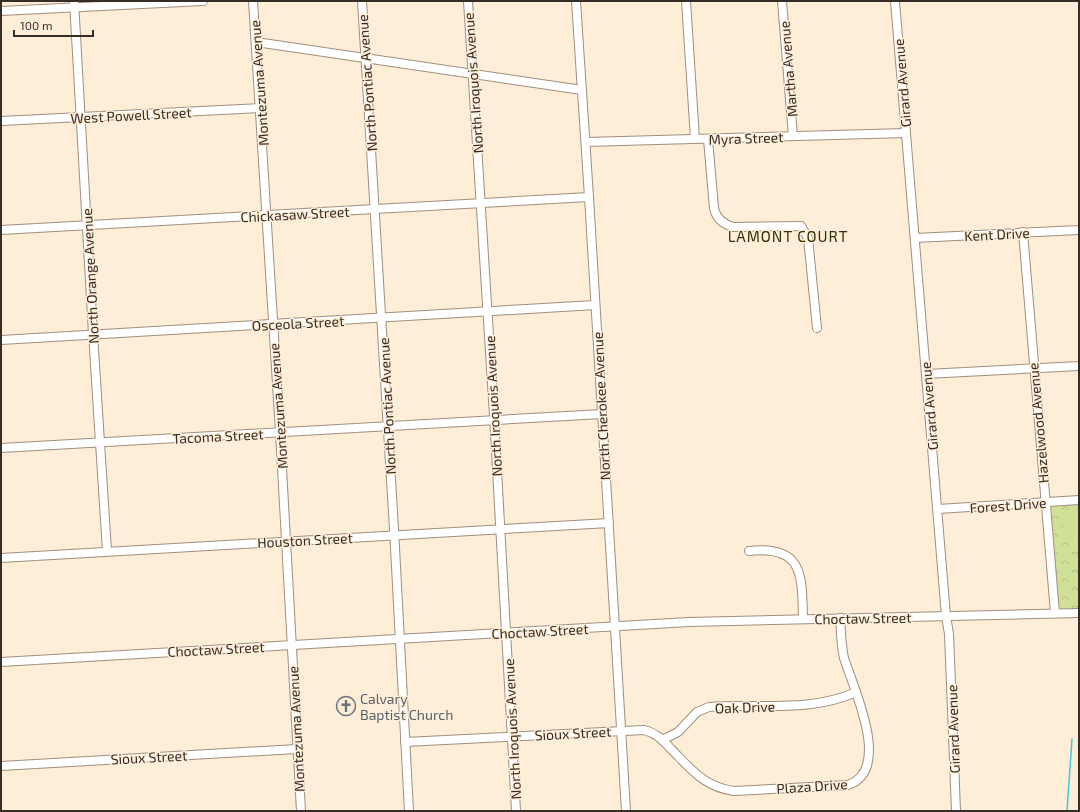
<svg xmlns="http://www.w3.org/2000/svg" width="1080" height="812" font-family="'Exo 2',sans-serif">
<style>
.park{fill:url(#park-crowns)}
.garden{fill:#d1e097}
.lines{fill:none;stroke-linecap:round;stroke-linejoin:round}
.stream{stroke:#40cad2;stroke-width:1.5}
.minor-casing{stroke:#9f8f7c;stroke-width:10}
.minor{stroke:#fff;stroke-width:8}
.labels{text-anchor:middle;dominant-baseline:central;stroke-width:3;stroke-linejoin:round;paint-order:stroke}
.street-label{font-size:14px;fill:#352e26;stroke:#feedd7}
.worship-label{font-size:14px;fill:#5b616d;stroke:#feedd7;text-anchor:start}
.neighbourhood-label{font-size:15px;letter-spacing:1px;fill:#2f330a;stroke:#feedd7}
</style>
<defs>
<pattern id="park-crowns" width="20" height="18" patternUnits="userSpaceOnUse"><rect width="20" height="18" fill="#d1e097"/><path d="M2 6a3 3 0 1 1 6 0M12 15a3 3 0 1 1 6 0" fill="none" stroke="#b4c082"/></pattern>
</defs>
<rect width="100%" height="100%" fill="#feedd7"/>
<!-- park -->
<path class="park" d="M1079,504V609H1061L1058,606L1049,509L1053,506Z"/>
<!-- garden -->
<path class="garden" d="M1073,511L1079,512V537L1063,535L1064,512Z"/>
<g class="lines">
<!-- stream -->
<path class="stream" d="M1067,811L1072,739"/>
<!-- minor casing -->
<g class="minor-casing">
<g id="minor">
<path d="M74,1L93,334L107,551"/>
<path d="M253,1L280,432L301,811"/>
<path d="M362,1L394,529L409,811"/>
<path d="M468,1L494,416L516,811"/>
<path d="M576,1L589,197L626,811"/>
<path d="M686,1L695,139"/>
<path d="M782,1L793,136"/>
<path d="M895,1L946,616L949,634L956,811"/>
<path d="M1,11L203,1"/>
<path d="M256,42L582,90"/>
<path d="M1,121L260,108"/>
<path d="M708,139L714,208C716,218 723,224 733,227L801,226L808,238L817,328"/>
<path d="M586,142L906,133"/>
<path d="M1,230L589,197"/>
<path d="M1023,232L1055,613"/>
<path d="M915,238L1079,230"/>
<path d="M1,340L595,305"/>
<path d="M926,374L1079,366"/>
<path d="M1,448L602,414"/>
<path d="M938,509L1079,500"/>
<path d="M749,551C804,545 802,576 803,619"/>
<path d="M1,558L609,523"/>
<path d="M1,662L689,622L1079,613"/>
<path d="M662,740L678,732L697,712L709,707C758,703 810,713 856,692"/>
<path d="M405,742L644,730C656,733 663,740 671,749C691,769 704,787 734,791L848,785C893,770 853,687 844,658C841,645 841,631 840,618"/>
<path d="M1,766L297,749"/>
</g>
</g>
<!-- minor -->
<use href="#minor" class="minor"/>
</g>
<!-- icons -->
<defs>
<g id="church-ring" transform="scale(1)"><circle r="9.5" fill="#feedd7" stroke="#6b7280" stroke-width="1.5"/><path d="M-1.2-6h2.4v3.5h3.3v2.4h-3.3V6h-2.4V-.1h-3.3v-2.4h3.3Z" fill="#6b7280"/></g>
</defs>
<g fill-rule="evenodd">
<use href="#church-ring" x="346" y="706"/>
</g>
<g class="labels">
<!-- street labels -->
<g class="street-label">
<text transform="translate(788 69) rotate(-95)">Martha Avenue</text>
<text transform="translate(259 83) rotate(-94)">Montezuma Avenue</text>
<text transform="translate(367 83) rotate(-94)">North Pontiac Avenue</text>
<text transform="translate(473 83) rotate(-94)">North Iroquois Avenue</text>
<text transform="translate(902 83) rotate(-95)">Girard Avenue</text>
<text transform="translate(131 115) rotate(-3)">West Powell Street</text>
<text transform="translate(746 138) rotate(-2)">Myra Street</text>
<text transform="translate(295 214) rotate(-3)">Chickasaw Street</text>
<text transform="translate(997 234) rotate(-3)">Kent Drive</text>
<text transform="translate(90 276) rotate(-93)">North Orange Avenue</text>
<text transform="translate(298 323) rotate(-3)">Osceola Street</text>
<text transform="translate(278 406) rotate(-94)">Montezuma Avenue</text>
<text transform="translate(387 406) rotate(-93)">North Pontiac Avenue</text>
<text transform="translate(493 406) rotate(-93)">North Iroquois Avenue</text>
<text transform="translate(601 406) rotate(-93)">North Cherokee Avenue</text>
<text transform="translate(929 406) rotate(-95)">Girard Avenue</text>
<text transform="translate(1038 423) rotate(-95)">Hazelwood Avenue</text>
<text transform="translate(218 436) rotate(-3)">Tacoma Street</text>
<text transform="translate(1008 505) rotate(-4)">Forest Drive</text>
<text transform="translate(305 540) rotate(-3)">Houston Street</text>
<text transform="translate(863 618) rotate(-1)">Choctaw Street</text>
<text transform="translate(540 631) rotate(-3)">Choctaw Street</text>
<text transform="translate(216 649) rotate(-3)">Choctaw Street</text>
<text transform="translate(745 707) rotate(-2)">Oak Drive</text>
<text transform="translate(296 729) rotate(-93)">Montezuma Avenue</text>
<text transform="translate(512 729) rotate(-93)">North Iroquois Avenue</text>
<text transform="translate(953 729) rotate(-92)">Girard Avenue</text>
<text transform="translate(573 733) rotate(-3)">Sioux Street</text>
<text transform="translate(149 757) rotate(-3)">Sioux Street</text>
<text transform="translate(812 786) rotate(-4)">Plaza Drive</text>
</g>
<!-- worship labels -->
<g class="worship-label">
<text x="360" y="698">Calvary<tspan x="360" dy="16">Baptist Church</tspan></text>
</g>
<!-- neighbourhood labels -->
<g class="neighbourhood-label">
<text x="788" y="236">LAMONT COURT</text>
</g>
</g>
<!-- border -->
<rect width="1080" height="812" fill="none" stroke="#352e26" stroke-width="4"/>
<!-- scale -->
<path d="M14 30v6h79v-6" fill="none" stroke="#352e26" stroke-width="2"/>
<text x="20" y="30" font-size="12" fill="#352e26" stroke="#feedd7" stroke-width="3" paint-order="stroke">100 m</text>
</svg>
